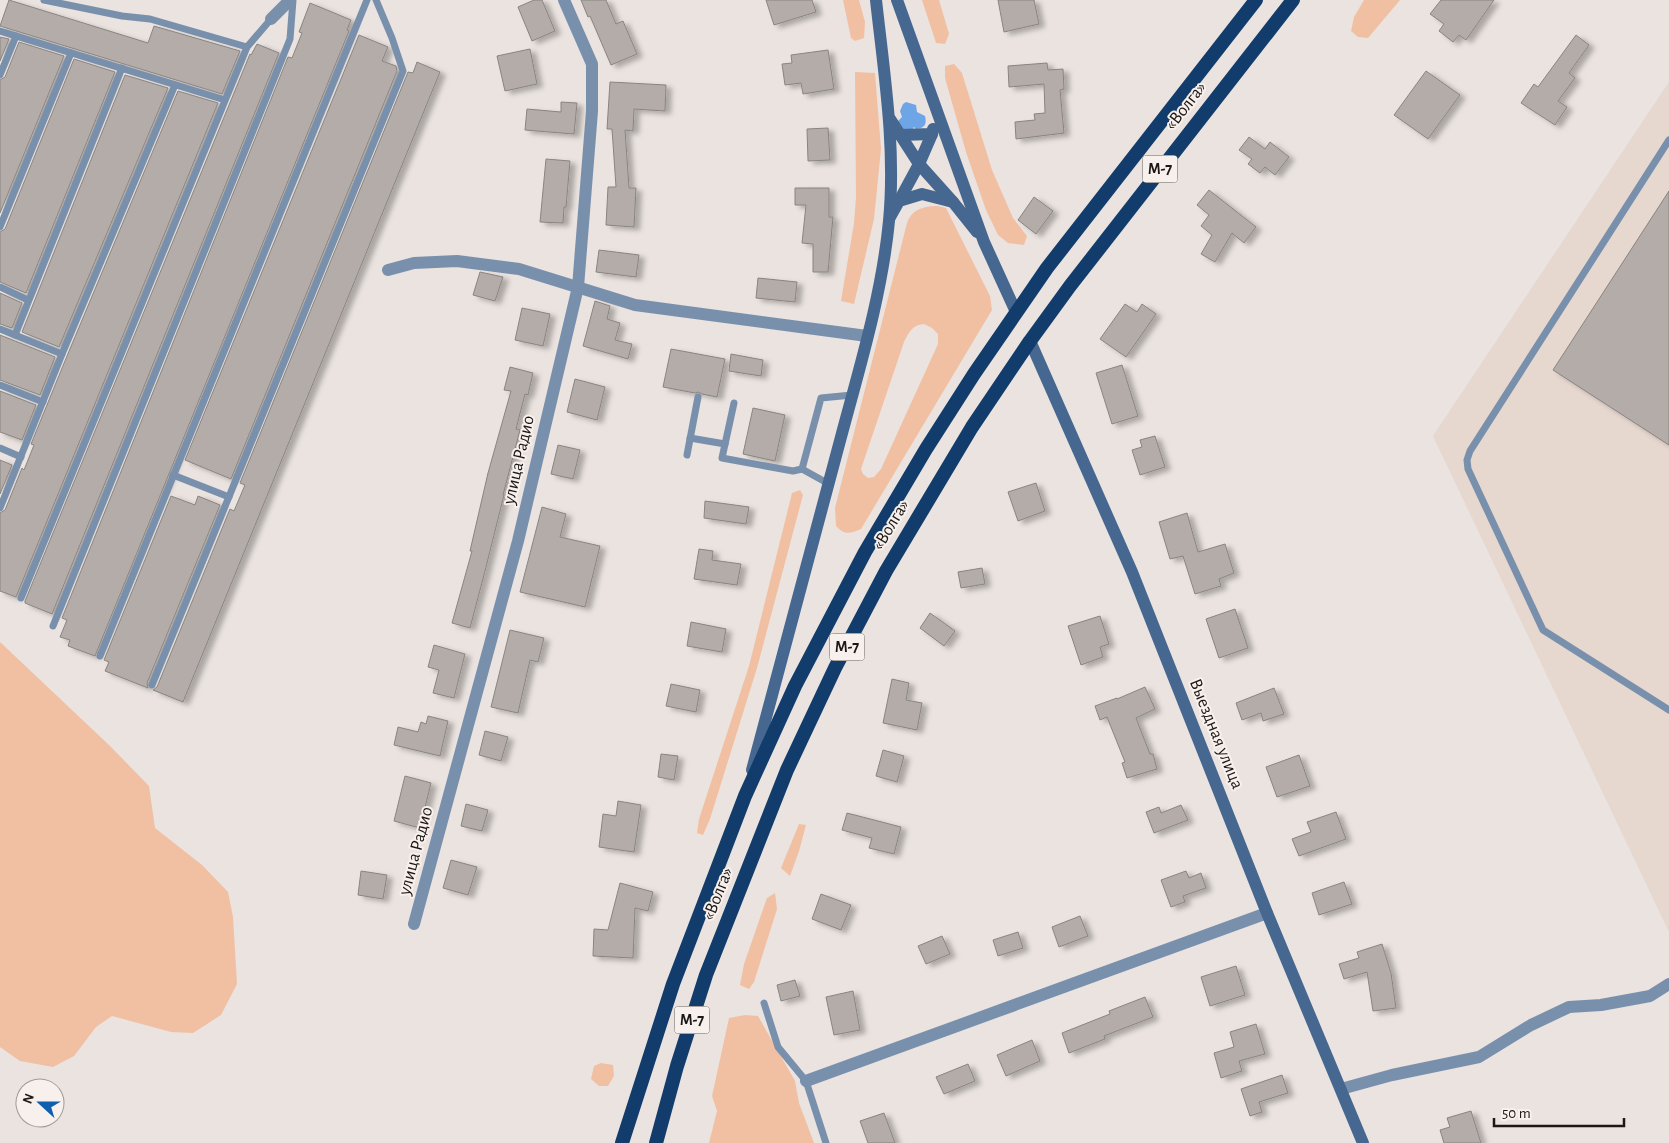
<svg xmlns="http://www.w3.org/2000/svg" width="1669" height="1143" font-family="'Alegreya Sans',sans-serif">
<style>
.built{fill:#e6d7cf}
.green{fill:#f1c0a3;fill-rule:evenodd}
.water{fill:#6ea5e7}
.building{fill:#b3aca8;stroke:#8a8480;filter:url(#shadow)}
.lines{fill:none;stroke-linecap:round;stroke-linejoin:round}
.service{stroke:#7990ad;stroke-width:7}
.minor{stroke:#7990ad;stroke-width:12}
.secondary{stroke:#456790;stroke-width:12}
.trunk{stroke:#123c6b;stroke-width:14}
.labels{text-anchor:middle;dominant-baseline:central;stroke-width:4;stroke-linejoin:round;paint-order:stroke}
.shield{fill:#f8f0ec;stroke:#5d5956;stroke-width:1}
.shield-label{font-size:16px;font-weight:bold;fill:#1b1816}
.street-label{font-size:18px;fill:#1b1816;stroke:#f8f0ec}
</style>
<defs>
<filter id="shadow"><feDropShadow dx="5.5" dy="3" stdDeviation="2.5" flood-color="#0004"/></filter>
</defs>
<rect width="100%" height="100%" fill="#eae3df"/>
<!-- built -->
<path class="built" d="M1669,82V932L1433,436Z"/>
<!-- green -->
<g class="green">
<path d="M843,0H859L865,22L864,38L855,41L851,38Z"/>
<path d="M922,0H939L949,34L945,44L936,43Z"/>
<path d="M1364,0H1400L1368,38L1358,37L1351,31L1354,17Z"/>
<path d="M954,64L962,73L992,170L1013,218L1027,236L1024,245L1008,243L998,235L986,210L966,152L945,78V66Z"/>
<path d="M855,72L875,73L881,149L874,219L854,304L841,301L854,223L856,197Z"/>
<path d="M938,206L946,208L990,296L992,310L861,529C850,534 844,535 836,526L835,508L907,223C912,209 924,206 938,206ZM924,324L932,328L938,334V344L881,469L874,477L868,478L863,474L861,469L904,342C909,332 912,325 924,324Z"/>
<path d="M800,490L803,495L757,668L710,819L703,835L697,833L699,819L749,666L792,493Z"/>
<path d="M0,642L110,746L149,786L155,828L202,865L228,892L233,917L237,984L221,1015L193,1033L171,1032L112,1016L96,1027L74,1056L53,1067L20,1061L0,1047Z"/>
<path d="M799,824L806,825L799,851L790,876L781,868Z"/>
<path d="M775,893L777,909L754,982L749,989L740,985L744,964L767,898Z"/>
<path d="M745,1015L758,1016L795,1081L799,1103L814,1143H709L717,1111L712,1096L729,1018Z"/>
<path d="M601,1063L613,1065L614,1076L608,1086H599L591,1079L594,1066Z"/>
</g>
<!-- water -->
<path class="water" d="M906,102L916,105L917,112L925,116C927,124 925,128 916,129L914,127L912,130L903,131L897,122L902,117L900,111L903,104Z"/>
<!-- building -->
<g class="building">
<path d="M9,0L148,43L154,26L240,51L222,94L0,26Z"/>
<path d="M534,0H542L555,31L532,41L518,7Z"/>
<path d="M581,0H606L616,24L623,21L637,54L611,65L590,16L588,17Z"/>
<path d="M766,0H812L816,12L774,25Z"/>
<path d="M998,0H1034L1039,24L1004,32Z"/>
<path d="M1441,0H1494L1466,40L1459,35L1453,42L1439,31L1444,24L1430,14Z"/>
<path d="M310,3L351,20L347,30L349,31L95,656L68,646L70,640L60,637L67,620L62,618L288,57L292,58L302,33L299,32Z"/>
<path d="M359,35L388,47L382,61L396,66L397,71L231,479L185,460Z"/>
<path d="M1576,35L1589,45L1569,73L1575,78L1558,101L1567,107L1555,125L1521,103L1534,84L1538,87Z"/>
<path d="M0,37L9,39L0,61Z"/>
<path d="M19,42L64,56L0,213V80L5,77Z"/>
<path d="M257,44L279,53L52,614L25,603V601L250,54L251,55Z"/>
<path d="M530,49L537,84L505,91L497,56Z"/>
<path d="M828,50L834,89L803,94L801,83L785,85L782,64L792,63L791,55Z"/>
<path d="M74,59L115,72L26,293L0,282V232L5,229Z"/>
<path d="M417,62L440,72L183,702L153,690L157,687L230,509L234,511L245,485L240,483L408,72L413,73Z"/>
<path d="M1047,63L1048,70L1063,69L1064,89L1060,90L1064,133L1016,139L1015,122L1035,120L1034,114L1045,113L1044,84L1009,87L1008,66Z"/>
<path d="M1426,71L1460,95L1428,139L1394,115Z"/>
<path d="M125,75L168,88L59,347L22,332Z"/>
<path d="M610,82L666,85L665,111L634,109L633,131L625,130L629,188H636L634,227L606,225L608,187H616L612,129H607Z"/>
<path d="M178,91L218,103L16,597L0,591V513L5,510L22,468L24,470L34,445L31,444L67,356Z"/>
<path d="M561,102L577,103L574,134L525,130L527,109L561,112Z"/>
<path d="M828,128L830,160L808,161L807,129Z"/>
<path d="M1249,137L1265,149L1270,142L1289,157L1275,175L1265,167L1260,173L1248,164L1252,159L1239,150Z"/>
<path d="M546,159L570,161L566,207H564L563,223L540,222Z"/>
<path d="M795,188H829V217H833L828,272H813V244L802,243L806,205H795Z"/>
<path d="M1209,190L1256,227L1244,243L1232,233L1215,262L1201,254L1212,235L1201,226L1209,215L1197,205Z"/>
<path d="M1669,191V445L1553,370Z"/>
<path d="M1034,197L1053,211L1036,234L1018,220Z"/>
<path d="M599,250L639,255L636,277L596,272Z"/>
<path d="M480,272L503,277L495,301L473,295Z"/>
<path d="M758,278L797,282L795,302L756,298Z"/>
<path d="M0,293L22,303L12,328L0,324Z"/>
<path d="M595,301L610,306L607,319L620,323L615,340L632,344L628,359L583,346Z"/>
<path d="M1125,304L1137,312L1142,304L1156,314L1126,357L1100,339Z"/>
<path d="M522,308L550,314L543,346L515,340Z"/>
<path d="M0,335L55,357L40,395L0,380Z"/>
<path d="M671,349L725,359L717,397L702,394L698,392L695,393L663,387Z"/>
<path d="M731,354L763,360L761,376L729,371Z"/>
<path d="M1122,365L1138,416L1112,424L1096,373Z"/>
<path d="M510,367L533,373L528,395L525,394L516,429L520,430L503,495H504L485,571L470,628L452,623L472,551H470L488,473L511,391L504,390Z"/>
<path d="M575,379L605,387L597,420L567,412Z"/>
<path d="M0,391L36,405L22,440L0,432Z"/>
<path d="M753,408L785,415L775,461L743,454Z"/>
<path d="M1155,436L1165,467L1140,475L1132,450L1142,447L1140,440Z"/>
<path d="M558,445L580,450L573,479L551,474Z"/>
<path d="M0,460L12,465L0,494Z"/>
<path d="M1036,483L1045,511L1018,521L1008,492Z"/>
<path d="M171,496L195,505L198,496L220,505L147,683L148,688L105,671L109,662L104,660Z"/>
<path d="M705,501L749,507L746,524L704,518Z"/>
<path d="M542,507L566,514L560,537L600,546L585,607L520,592Z"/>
<path d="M1187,513L1198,552L1225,544L1234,573L1219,579L1221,586L1195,594L1183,556L1170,559L1159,522Z"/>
<path d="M699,549L713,551L712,560L741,564L737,585L694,579Z"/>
<path d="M982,568L985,584L961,588L958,572Z"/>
<path d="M1235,609L1248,648L1219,658L1206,619Z"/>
<path d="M930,613L955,631L944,646L920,628Z"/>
<path d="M1100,616L1109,644L1100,647L1103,657L1081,665L1068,626Z"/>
<path d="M691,622L726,629L722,652L687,646Z"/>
<path d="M510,630L544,638L538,662L530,660L518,713L491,707Z"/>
<path d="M434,645L465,654L454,698L433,693L439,670L428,667Z"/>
<path d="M892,679L909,683L906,700L922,703L917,730L883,723Z"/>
<path d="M671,684L700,690L696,712L666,706Z"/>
<path d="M1145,687L1155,709L1136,718L1150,754H1153L1157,769L1127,778L1122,763L1125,762L1107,717L1100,720L1095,706L1117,698V699Z"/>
<path d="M1274,688L1284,714L1263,721L1261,713L1242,720L1236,703Z"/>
<path d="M428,716L448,721L440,756L394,745L398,727L418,732L421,722L426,724Z"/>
<path d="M485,731L508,737L501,761L479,755Z"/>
<path d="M883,750L904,756L897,782L876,776Z"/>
<path d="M661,754L678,756L674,780L658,777Z"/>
<path d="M1299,755L1310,786L1277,797L1266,767Z"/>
<path d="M405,776L431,783L420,828L394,821Z"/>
<path d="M618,801L641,805L634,852L599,847L603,814L616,816Z"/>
<path d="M466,804L488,810L482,831L461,826Z"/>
<path d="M1181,805L1188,820L1154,833L1146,812L1159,807L1161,813Z"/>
<path d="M1336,812L1346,839L1299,856L1292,839L1311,832L1307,822Z"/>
<path d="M847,813L901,827L894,854L869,848L872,838L842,830Z"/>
<path d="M451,860L477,867L468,895L443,888Z"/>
<path d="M361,871L387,875L383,899L358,895Z"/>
<path d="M1186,871L1189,878L1201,873L1206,888L1183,896L1185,902L1171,907L1161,880Z"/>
<path d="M1344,882L1352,904L1319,915L1312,893Z"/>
<path d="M620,883L653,892L648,911L635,908L633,958L593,956L594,929L608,930Z"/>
<path d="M821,894L851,905L841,930L812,919Z"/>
<path d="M1080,916L1088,936L1059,947L1052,927Z"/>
<path d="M1018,932L1023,948L998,956L993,940Z"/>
<path d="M942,936L950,954L926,964L918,946Z"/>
<path d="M1382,944L1391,973L1396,1008L1373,1011L1367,972L1344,979L1339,964L1359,958L1357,952Z"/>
<path d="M1236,966L1245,995L1210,1006L1201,977Z"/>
<path d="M795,980L800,996L781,1001L777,985Z"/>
<path d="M853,991L860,1030L834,1035L826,997Z"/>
<path d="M1145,997L1153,1017L1104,1036L1105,1039L1069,1053L1062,1033L1110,1014L1109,1011Z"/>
<path d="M1256,1024L1265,1054L1239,1061L1242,1071L1221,1078L1214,1053L1234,1047L1230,1032Z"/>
<path d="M1032,1040L1040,1061L1006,1076L997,1055Z"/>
<path d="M968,1064L975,1081L944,1094L936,1077Z"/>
<path d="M1282,1075L1288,1093L1259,1102L1262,1112L1250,1116L1241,1089Z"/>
<path d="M1471,1111L1481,1143H1444L1440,1130L1450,1127L1447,1118Z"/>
<path d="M884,1113L895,1143H868L860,1121Z"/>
</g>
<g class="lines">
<!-- service -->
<g class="service">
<path d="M44,0L122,16L150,19L247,47"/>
<path d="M0,31L225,100"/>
<path d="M0,75L16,36"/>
<path d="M1669,140L1470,451L1467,460L1468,469L1543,630L1669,710"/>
<path d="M0,227L71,53"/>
<path d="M0,287L28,300"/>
<path d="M0,329L62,354"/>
<path d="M15,335L122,68"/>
<path d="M0,385L43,402"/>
<path d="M734,403L722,458L793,471L802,469"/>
<path d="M690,438L725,444"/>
<path d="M0,448L21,457"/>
<path d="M687,455L698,397"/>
<path d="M173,475L229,497"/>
<path d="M829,484L802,469L821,398L852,395"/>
<path d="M0,508L62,354L175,85"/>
<path d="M21,598L247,47L271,19"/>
<path d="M53,626L290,39L293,0"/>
<path d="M100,656L367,0"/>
<path d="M152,685L403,71L392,38L376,0"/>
<path d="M764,1003L778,1047L806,1081L826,1143"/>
</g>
<!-- minor -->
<g class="minor">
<path d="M271,19L290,0"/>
<path d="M388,270L414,263L457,261L519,269L635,305L867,336"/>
<path d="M414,924L518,541L578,287L592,111V64L564,0"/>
<path d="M806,1081L1267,913"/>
<path d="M1341,1089L1392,1075L1479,1057L1531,1025L1569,1007L1601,1005L1650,996L1669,984"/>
</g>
<!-- secondary -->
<g class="secondary">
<path d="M897,0L984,242L1016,312"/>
<path d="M890,119L919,164L953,202L977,232"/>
<path d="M900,135L932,134L933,129"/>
<path d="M899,201L919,164L932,134"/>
<path d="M890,217L899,201L922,194L953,202"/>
<path d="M1030,341L1132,572L1267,913L1363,1143"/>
<path d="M752,770C782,659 812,548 841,437C860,366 882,294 889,221C896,147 884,73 876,0"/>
</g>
<!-- trunk -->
<g class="trunk">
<path d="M622,1143L673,984L745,796L795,686L865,552L926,449L974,374L1047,268L1256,0"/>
<path d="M656,1143L677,1066L706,975L787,770L835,668L886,571L972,427L1030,341L1070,286L1293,0"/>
</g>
</g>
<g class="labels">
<!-- shield labels -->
<g class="shield">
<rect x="1142.5" y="155.5" width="35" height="27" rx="4"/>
<rect x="829.5" y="633.5" width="35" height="27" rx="4"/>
<rect x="674.5" y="1006.5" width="35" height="27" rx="4"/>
</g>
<g class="shield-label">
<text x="1160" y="169">М-7</text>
<text x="847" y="647">М-7</text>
<text x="692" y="1020">М-7</text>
</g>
<!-- street labels -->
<g class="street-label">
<text transform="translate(1186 106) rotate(-52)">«Волга»</text>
<text transform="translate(519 460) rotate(-77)">улица Радио</text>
<text transform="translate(891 525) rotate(-59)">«Волга»</text>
<text transform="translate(1216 734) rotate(68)">Выездная улица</text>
<text transform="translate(416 851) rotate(-75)">улица Радио</text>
<text transform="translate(718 894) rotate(-68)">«Волга»</text>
</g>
</g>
<!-- north arrow -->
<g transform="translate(40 1103) rotate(291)"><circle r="24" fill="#f8f0ec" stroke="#a09a96"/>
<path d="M0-4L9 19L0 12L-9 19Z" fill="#105fae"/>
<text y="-8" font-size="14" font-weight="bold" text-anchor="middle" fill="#1b1816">N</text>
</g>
<!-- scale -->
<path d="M1494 1118v8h130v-8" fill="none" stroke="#1b1816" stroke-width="2.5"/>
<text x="1502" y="1118" font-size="15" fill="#1b1816" stroke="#f8f0ec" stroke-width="4" paint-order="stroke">50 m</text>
</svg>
